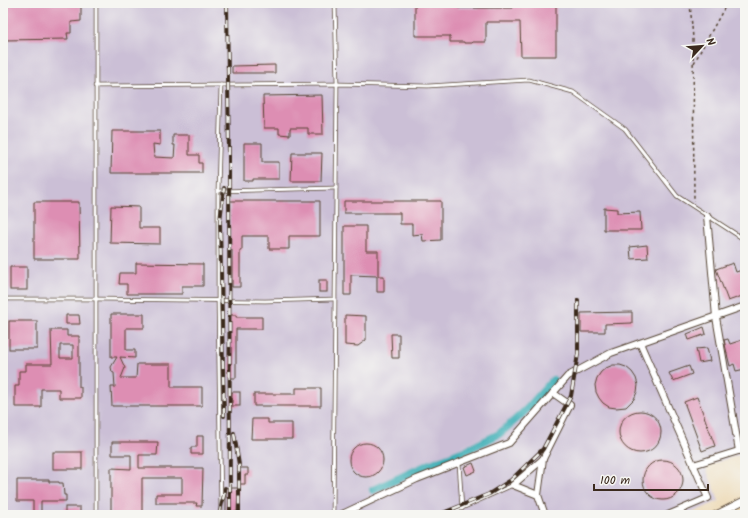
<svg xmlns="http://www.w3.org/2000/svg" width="748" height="518" font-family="Kalam,sans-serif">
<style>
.industrial{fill:#cbbfd6}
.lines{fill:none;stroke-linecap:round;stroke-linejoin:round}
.canal{stroke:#3daeb6;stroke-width:8}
.building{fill:#dd8eb3;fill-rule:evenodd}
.service-casing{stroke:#564535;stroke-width:4.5}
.minor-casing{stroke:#564535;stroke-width:8}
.path{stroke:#564535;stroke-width:1.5;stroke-dasharray:3 3;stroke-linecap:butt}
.service{stroke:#fff;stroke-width:3}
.minor{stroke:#fff;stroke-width:6}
.rail-casing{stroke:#3b2a1e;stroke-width:4}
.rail{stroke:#f6f6f2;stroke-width:2.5;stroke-dasharray:8;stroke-linecap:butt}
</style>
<rect width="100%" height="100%" fill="#f6f6f2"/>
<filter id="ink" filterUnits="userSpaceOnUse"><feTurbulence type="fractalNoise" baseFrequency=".025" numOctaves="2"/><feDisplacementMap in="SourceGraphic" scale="8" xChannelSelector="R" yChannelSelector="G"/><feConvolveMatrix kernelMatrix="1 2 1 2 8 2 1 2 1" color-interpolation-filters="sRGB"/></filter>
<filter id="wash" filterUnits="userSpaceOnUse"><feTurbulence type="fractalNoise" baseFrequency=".012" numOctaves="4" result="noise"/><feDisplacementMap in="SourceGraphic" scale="16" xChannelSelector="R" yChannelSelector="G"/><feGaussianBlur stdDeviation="0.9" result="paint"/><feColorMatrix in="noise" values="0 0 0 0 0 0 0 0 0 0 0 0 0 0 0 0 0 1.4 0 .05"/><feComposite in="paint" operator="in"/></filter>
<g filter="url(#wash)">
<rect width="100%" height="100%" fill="#eedcba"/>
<!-- industrial -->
<path class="industrial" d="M3,3H745V453L705,466L719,501L687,515H3Z"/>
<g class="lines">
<!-- canal -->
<path class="canal" d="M373,490L428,465L467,450L499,434L513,422L527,409L553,380"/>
</g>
<g id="blocks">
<!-- building -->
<g class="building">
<path d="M3,3L81,4V21L71,22V33H67L68,39L3,40Z"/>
<path d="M415,3H458V8H513V3H556V56H521L520,22H486V42H473L472,43H464V42H450V36H415Z"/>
<path d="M275,65V73H232V66Z"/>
<path d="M322,95L323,134H308V128H290V135L279,134V128H264L263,96Z"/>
<path d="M112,131H160V145L153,144L154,157L174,158L175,145H173V135H189V155H199V163H202V173H111Z"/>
<path d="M244,143H262V162H279V179H253V181H244Z"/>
<path d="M292,153H322L321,181H291Z"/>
<path d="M230,201H320V236H289V249H269V236H242V250H240V287H232V250H230Z"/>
<path d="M344,201H441V240L423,241L422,234L412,235V224H400V213H344Z"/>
<path d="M34,202H79L80,259H34Z"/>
<path d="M111,206L139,207V228H160V244L110,243Z"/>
<path d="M604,208L617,209V213L640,212L641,230H604Z"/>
<path d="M344,226H366V251H378V276H384V292H377V276L351,275V295H344Z"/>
<path d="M647,245L648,258L631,259L630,247Z"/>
<path d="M136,263L203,264V286H182V294H127V284H119L120,273H136Z"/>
<path d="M733,263L736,272L745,269V295L728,301L716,269Z"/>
<rect x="10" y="267" width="17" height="23"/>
<rect x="319" y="280" width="8" height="12"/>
<path d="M632,312V323L605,324V332H581V313Z"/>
<path d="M111,314H144V328H126V350H135V358L120,357L125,368L121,378H136L137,364H171V387H202V406H112L111,387H115L114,373L112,372L111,367L117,357H111Z"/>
<path d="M66,315H79L80,324H66Z"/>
<path d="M230,315H236V317H262V329H236V378H230Z"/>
<path d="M345,315L366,316V340L358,346L345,345Z"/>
<rect x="9" y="321" width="28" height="28"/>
<path d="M704,327L706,334L689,340L687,334Z"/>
<path d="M51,330H67V336H79V387H81V398H59V389H41V407H15V386H19V371H26V364H52ZM60,345H73V358H60Z"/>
<path d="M391,334H399V358H392Z"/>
<path d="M728,339L730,344L745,339V369L736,371L734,364L730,366L728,358L724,340Z"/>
<path d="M707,348L710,361L699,363L696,349Z"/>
<path d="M613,365H620L626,367L632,372L636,378L638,385L637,392L634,399L626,407L616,408L609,407L603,403L599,398L596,392L595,385L597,378L601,372L606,368Z"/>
<path d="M689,366L692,374L673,381L669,373Z"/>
<path d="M296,388H321V406H254V394H296Z"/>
<rect x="232" y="392" width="8" height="14"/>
<path d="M697,397L715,446L702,451L684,402Z"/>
<circle cx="640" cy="432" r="21"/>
<path d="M252,419H268V423H292V439H251Z"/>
<path d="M197,436H203V454H191V447H197Z"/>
<path d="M112,442H158L157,455H139V468H203L202,506H196L197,503H156V494H182V478H142V515H111V468L131,469V455H112Z"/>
<circle cx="366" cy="460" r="17"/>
<rect x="53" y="452" width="29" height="17"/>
<circle cx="663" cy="480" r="20"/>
<path d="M473,463L476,471L467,475L464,467Z"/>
<path d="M238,468H248V475H245V484H238Z"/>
<path d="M17,480H49V482H59V483H63L64,495H66V501H41V515H33V501H17Z"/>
<path d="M226,488H238L237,512H226Z"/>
<rect x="65" y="507" width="15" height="8"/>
</g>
</g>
</g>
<g filter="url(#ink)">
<use href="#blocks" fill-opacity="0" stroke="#564535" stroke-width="1"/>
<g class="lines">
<!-- service casing -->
<g class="service-casing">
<g id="service">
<path d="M221,85L218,191V300L221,515"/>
<path d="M95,86L337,84L428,86L529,80L573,92L625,129L677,196L745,240"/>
<path d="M218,191L336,188"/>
<path d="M3,299H96L265,301L335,299"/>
<path d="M459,463L462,509"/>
<path d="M96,515V3"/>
<path d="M333,515L337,84L335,3"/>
<path d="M447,515L513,485"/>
</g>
</g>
<!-- minor casing -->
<g class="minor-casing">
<g id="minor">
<path d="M707,216L716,317L739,451"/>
<path d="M640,343L708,498L668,515"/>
<path d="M543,459L513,485L538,495L545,515"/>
<path d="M693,465L745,449"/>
<path d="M538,495L543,459L570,405L553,393"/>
<path d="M340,515L417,479L509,443L568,376L611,353L745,306"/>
<path d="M715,515L745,500"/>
</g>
</g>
<!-- path -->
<g class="path">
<path d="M690,3L693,38L694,201"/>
<path d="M694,63L727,3"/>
</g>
<!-- service -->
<use href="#service" class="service"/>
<!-- minor -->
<use href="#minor" class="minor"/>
<!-- rail casing -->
<g class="rail-casing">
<g id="rail">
<path d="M227,3L229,156L230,515"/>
<path d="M224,416L220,221L224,188"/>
<path d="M234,433L239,465V515"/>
<path d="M219,515L225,491V488"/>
<path d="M438,515L489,494L511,480L543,449L571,396L578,354V300"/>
</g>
</g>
<!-- rail -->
<use href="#rail" class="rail"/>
</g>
</g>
<!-- margin -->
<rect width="748" height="518" fill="none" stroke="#f6f6f2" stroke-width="16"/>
<!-- north arrow -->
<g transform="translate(702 46) rotate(64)" stroke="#f6f6f2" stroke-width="3" paint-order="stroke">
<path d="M0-3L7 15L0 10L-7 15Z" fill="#3b2a1e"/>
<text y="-6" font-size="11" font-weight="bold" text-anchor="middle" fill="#3b2a1e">N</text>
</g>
<!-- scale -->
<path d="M594 484v6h114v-6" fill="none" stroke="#3b2a1e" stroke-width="2"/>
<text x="600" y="484" font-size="12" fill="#3b2a1e" stroke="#f6f6f2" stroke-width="3" paint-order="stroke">100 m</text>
</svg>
